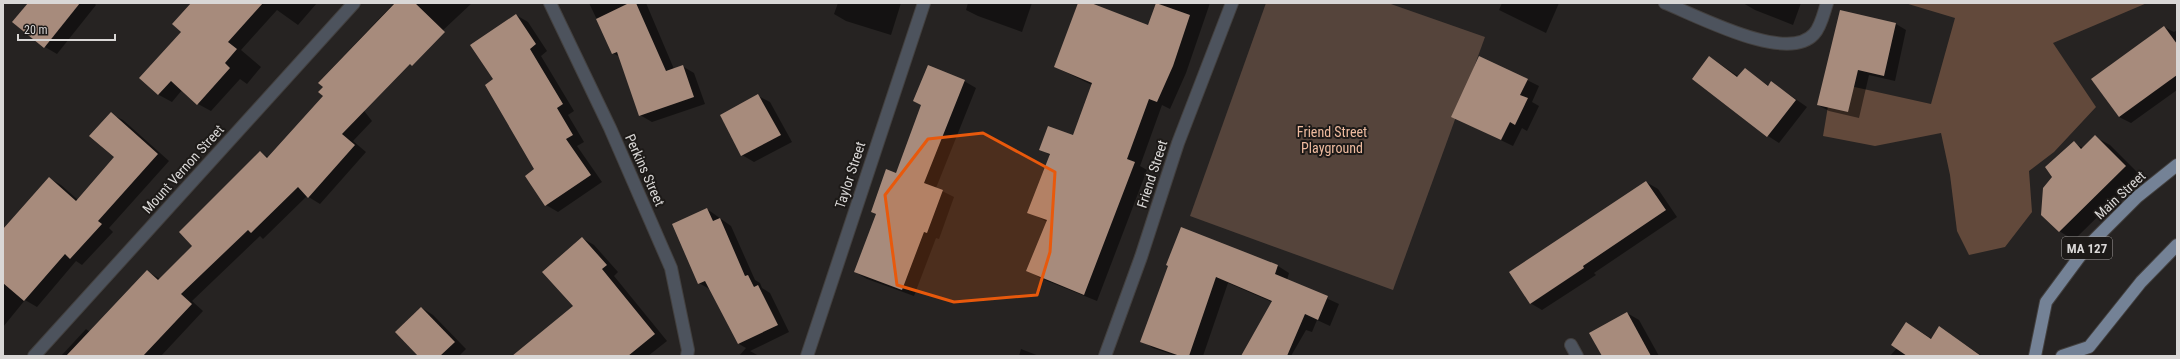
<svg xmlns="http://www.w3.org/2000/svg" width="2180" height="359" font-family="'Roboto Condensed',sans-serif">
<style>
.green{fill:#55443b}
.forest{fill:#62493b}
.shadow{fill:#0007}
.building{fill:#a78b7c}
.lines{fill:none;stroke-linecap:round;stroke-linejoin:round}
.minor-casing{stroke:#43403f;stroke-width:14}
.major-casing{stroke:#43403f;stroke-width:14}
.minor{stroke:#4d535d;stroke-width:12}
.major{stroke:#748296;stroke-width:12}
.marked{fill:#e8590c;fill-opacity:0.2;stroke:#e8590c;stroke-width:3;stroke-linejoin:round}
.labels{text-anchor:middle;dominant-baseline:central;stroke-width:4;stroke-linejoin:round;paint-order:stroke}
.shield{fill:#1d1a18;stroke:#a19e9d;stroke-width:1}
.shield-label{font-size:13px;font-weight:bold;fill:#d9d7d6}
.park-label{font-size:14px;fill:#eebb9f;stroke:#1d1a18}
.street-label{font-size:14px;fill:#d9d7d6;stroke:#1d1a18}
</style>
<rect width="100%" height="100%" fill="#262322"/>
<!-- green -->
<path class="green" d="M1266,3H1388L1485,37L1393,290L1190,216Z"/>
<!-- forest -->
<path class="forest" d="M1905,3H2147L2053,43L2096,107L2054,152L2029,171L2032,212L2005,247L1969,255L1957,231L1950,175L1941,133L1875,146L1823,136L1832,82L1931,104L1955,18Z"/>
<!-- shadow -->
<g class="shadow">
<path d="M29,3H94L96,5L57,54L45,47L14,22Z"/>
<path d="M232,3H317L298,25L277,10L241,50L261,67L247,84L240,79L211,111L198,104L182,90L172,102L159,95L140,78Z"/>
<path d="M394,3H472L361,107L372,121L353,141L366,152L320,204L307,196L263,239L260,236L192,301L203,311L161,356H61L86,329L90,332L147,271L160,279L194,246L260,152L269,158L324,96V87L319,82Z"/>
<path d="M589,3H646L674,69L682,66L694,73L705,104L652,122L640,115L620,57L613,53Z"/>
<path d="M838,3H901L891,35L846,21L834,14Z"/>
<path d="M968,3H1032L1022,32L978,16L966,10Z"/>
<path d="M1079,3H1088L1148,26L1157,3H1210L1186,73L1170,109L1162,105L1140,166L1147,170L1097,301L1040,278L1028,270L1047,222L1029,212L1050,155L1040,149L1074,136L1092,85L1055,67Z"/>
<path d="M1502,3H1559L1546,33L1499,10Z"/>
<path d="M1743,3H1801L1793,25L1755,10Z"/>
<path d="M516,15L528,22L547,51L541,56L574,111L568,115L584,142L577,146L602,182L558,212L546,205L526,176L536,169L494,79Z"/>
<path d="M1896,24L1906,30L1895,81L1869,75L1859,118L1829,111L1818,105Z"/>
<path d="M2164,27L2174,32L2177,30V90L2131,123L2119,117Z"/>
<path d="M1710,57L1739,77L1745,70L1769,86L1771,82L1807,107L1779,143L1768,136Z"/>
<path d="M1527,80L1539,86L1532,102L1539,106L1527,131L1522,128L1513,146L1453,117Z"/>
<path d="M964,81L976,88L936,188L954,197L939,239L936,238L914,296L867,279L855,272L877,215L872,212L897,174L922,105Z"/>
<path d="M758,96L770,102L792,142L754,162L742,155Z"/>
<path d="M111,114L123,120L169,161L109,228L113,232L82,265L76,261L37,307L25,300L3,327V231L49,178L61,185L78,200L115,157Z"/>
<path d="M2095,137L2110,145L2140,175L2074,240L2059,231L2054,177L2074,143L2083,148Z"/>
<path d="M1646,182L1658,189L1677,217L1594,273L1596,275L1542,310L1530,303Z"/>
<path d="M707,209L731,226L755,280L760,283L762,288L770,293L789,332L750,351L759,356H739L746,348L739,344L711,290L699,283Z"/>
<path d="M582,238L594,245L618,272L614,276L667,341L648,356H536L574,306Z"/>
<path d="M1169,265L1278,266L1289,273L1287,280L1339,304L1330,326L1317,320L1312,332L1306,330L1291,356H1242L1272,302L1228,283L1203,356H1176L1153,348L1142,341Z"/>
<path d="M422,308L433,315L466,349L459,356H419Z"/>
<path d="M1627,313L1639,320L1659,356H1603Z"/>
<path d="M1907,323L1932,339L1940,328L1982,356H1890L1897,348Z"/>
<path d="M1021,349L1039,356H1019Z"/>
</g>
<!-- building -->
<g class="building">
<path d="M28,3H80L44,48L12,22Z"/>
<path d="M191,3H263L228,42L237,49L225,63L230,68L197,105L171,81L158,95L139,78L181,32L172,24Z"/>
<path d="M395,3H415L445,32L412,66L410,64L342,134L355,145L308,198L298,187L251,233L248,230L181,294L192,304L143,356H66L147,270L158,280L192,246L179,232L260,151L267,158L323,96L318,92L323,87L318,83Z"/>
<path d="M629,3H636L666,71L683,65L694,97L639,116L617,52L612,54L596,19Z"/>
<path d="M1078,3H1091L1148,25L1156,3L1190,15L1173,66L1157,102L1149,99L1127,159L1135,162L1084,295L1026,271L1047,220L1027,213L1050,154L1039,150L1048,126L1073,135L1092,83L1054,67Z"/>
<path d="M1840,10L1896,23L1884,76L1858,70L1848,112L1817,105Z"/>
<path d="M516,14L536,44L530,49L563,104L557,108L573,135L566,139L591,175L545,206L525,176L534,169L485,85L493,79L470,45Z"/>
<path d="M2164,26L2177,44V75L2119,117L2091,79Z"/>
<path d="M1479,56L1528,79L1520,95L1528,98L1515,125L1510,122L1501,140L1451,117Z"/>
<path d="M1709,56L1737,77L1745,68L1768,86L1771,81L1796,100L1767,137L1692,79Z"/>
<path d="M928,65L965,80L924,183L943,190L927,233L924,232L902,290L854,272L876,214L871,212L886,169L896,173L921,105L913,101Z"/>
<path d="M758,94L781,135L741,156L720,115Z"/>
<path d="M111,112L158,154L98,221L102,224L70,259L65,254L24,301L3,283V229L49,177L76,201L114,157L89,136Z"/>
<path d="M2095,135L2126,166L2059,232L2041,215L2043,188L2052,177L2045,167L2074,141L2081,149Z"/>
<path d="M1646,181L1666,210L1583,266L1584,268L1530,304L1509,272Z"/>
<path d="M707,208L713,221L720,218L745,276L748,275L754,287L758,285L778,325L738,344L705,281L698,284L672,224Z"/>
<path d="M1181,227L1278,265L1275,274L1328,296L1318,320L1305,314L1287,356H1241L1272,301L1216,277L1189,356H1180L1140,342L1168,266L1166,265Z"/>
<path d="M582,237L607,265L602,269L655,334L628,356H512L573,306L542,272Z"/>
<path d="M421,307L455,342L440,356H418L395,332Z"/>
<path d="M1627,312L1651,356H1602L1589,333Z"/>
<path d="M1906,322L1931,339L1939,326L1981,356H1907L1891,345Z"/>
</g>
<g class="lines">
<!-- minor casing -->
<g class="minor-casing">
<g id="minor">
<path d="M550,3L610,128L671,268L688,350L687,356"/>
<path d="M1665,3C1698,16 1787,64 1814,34C1821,27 1824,12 1827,3"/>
<path d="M1571,345L1577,356"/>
<path d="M34,356L354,3"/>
<path d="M807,356L924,3"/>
<path d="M1105,356L1141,257L1178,143L1232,3"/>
</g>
</g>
<!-- major casing -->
<g class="major-casing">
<g id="major">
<path d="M2035,356L2046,302L2086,248L2137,197L2177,165"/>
<path d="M2062,356L2089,347L2141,282L2177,245"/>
</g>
</g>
<!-- minor -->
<use href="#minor" class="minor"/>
<!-- major -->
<use href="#major" class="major"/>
</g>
<!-- marked area -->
<path class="marked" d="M983,133L1055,172L1050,252L1037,295L954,302L897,285L885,195L928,139Z"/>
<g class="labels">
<!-- shield labels -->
<rect class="shield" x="2062" y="237" width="50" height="22" rx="3"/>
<g class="shield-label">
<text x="2087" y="248">MA 127</text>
</g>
<!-- park labels -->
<g class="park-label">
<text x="1332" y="132">Friend Street<tspan x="1332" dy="16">Playground</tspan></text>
</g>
<!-- street labels -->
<g class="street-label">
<text transform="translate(183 169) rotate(-48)">Mount Vernon Street</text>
<text transform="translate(645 170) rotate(66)">Perkins Street</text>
<text transform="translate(1152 174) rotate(-72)">Friend Street</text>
<text transform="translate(850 175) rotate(-72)">Taylor Street</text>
<text transform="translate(2120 195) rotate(-43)">Main Street</text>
</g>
</g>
<!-- border -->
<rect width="2180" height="359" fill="none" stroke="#d9d7d6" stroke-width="8"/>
<!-- scale -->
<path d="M18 34v6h97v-6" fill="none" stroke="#d9d7d6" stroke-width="2"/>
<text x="24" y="34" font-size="12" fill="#d9d7d6" stroke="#1d1a18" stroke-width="3" paint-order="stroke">20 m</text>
</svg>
